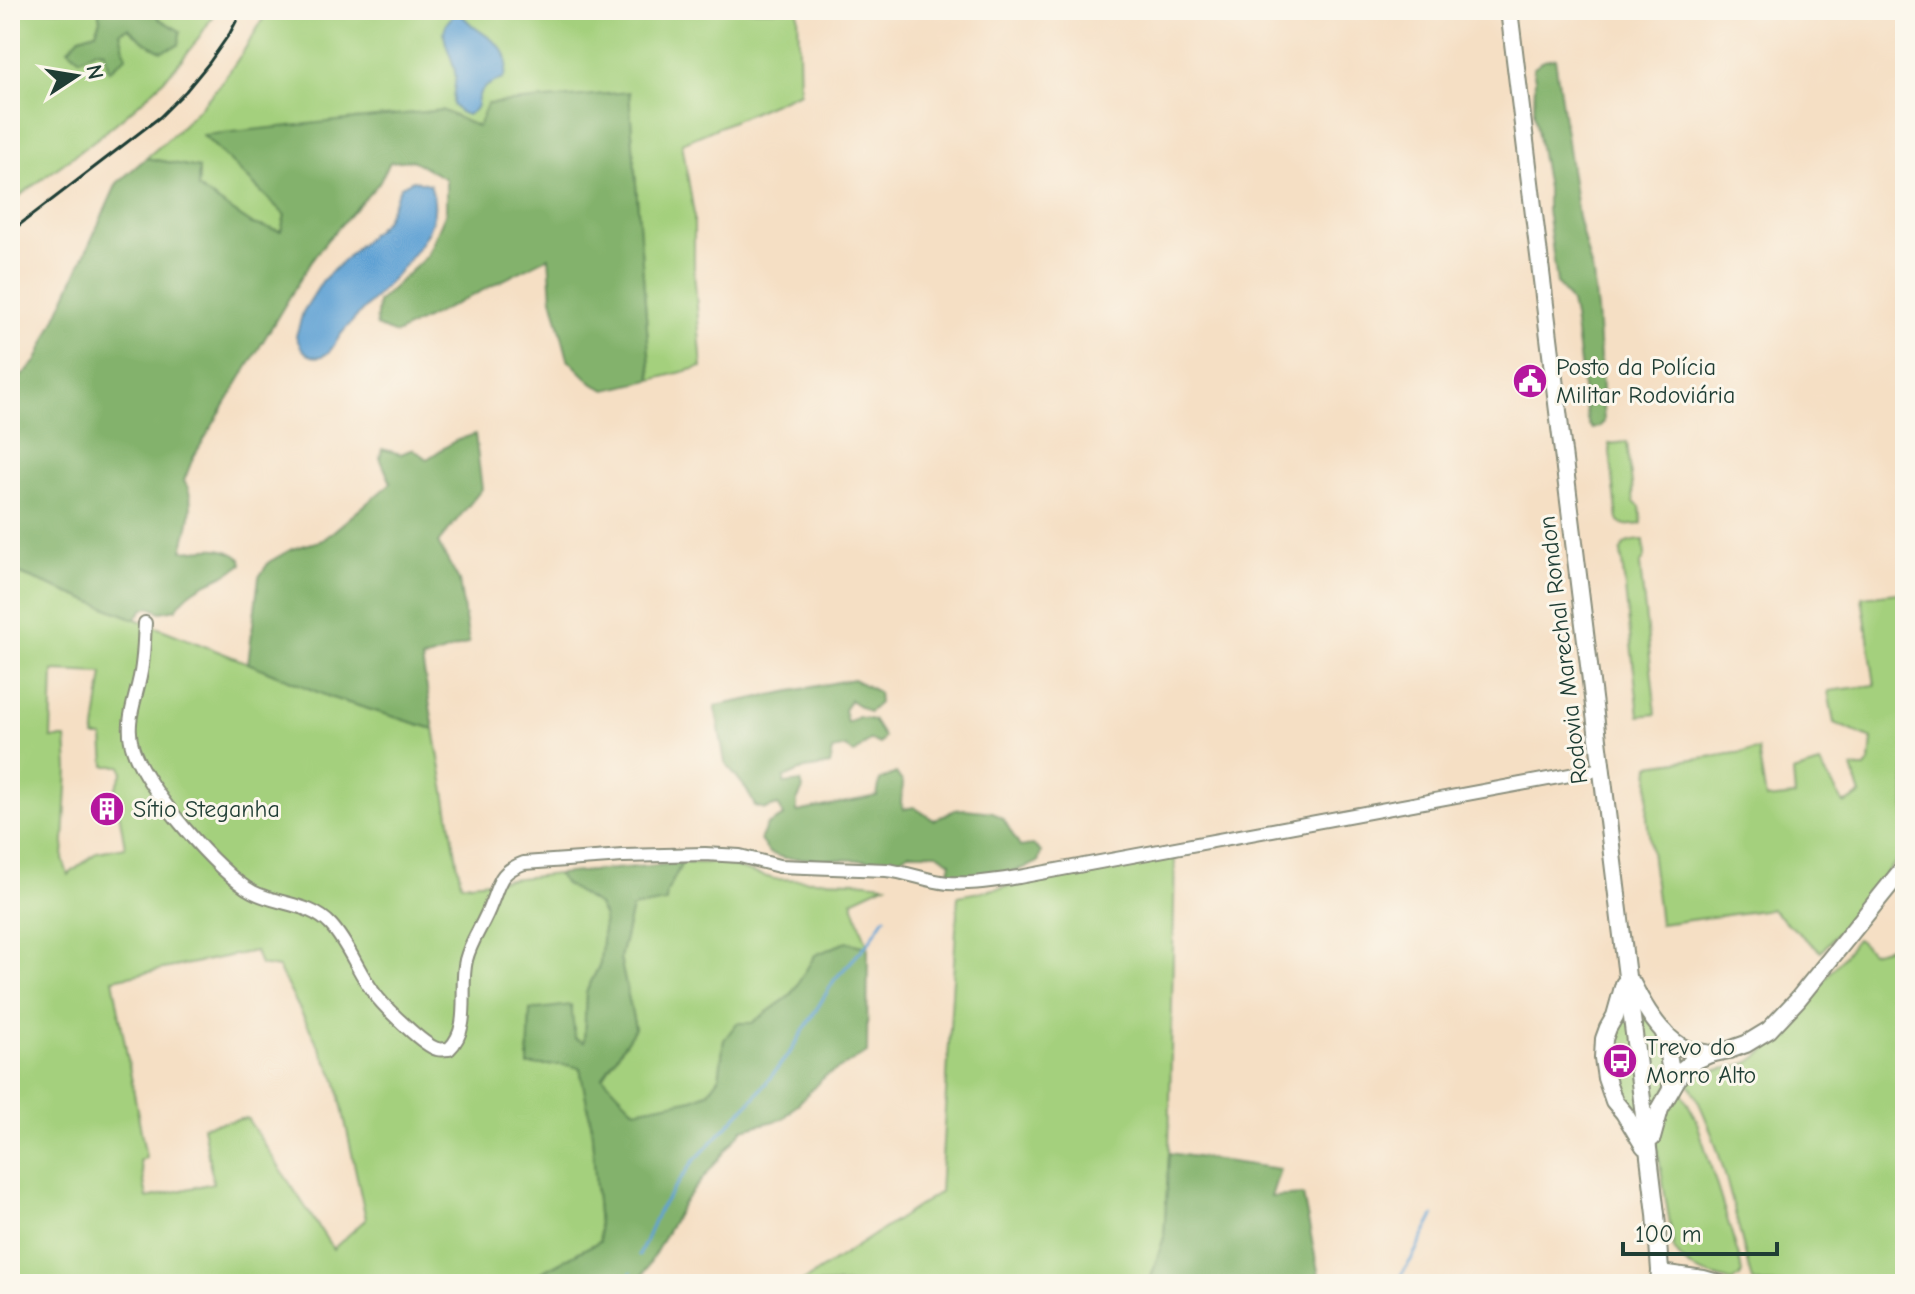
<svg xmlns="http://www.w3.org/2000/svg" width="1915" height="1294" font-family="'Comic Neue',sans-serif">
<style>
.green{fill:#a4d07d;stroke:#628658;stroke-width:2;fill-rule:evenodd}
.forest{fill:#83b26c;stroke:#517850;stroke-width:2}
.water{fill:#61a2d4;stroke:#407084;stroke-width:2}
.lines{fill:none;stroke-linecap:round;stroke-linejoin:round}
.stream{stroke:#61a2d4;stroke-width:3}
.minor-casing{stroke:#8a8e7c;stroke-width:16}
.major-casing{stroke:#8a8e7c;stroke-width:20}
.minor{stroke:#fff;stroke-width:12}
.major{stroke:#fff;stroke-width:16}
.rail{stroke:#1f3d34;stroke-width:3}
.labels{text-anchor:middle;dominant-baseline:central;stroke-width:6;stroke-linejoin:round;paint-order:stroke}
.poi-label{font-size:24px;fill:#1f3d34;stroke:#fbf7ec;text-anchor:start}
.street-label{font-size:24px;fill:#1f3d34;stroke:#fbf7ec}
</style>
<rect width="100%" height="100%" fill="#fbf7ec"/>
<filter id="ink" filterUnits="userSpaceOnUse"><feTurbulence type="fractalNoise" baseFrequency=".0125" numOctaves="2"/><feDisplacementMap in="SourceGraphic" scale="16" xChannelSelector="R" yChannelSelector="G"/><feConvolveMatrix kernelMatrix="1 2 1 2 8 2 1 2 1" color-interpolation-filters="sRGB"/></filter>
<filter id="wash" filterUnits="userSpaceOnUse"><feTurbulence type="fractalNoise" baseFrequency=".006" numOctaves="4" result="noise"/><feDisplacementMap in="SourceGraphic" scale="32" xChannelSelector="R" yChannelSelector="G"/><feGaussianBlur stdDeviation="1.8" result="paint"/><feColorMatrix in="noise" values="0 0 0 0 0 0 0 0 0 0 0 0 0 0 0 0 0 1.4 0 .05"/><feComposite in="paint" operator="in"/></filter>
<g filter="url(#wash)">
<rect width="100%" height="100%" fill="#f5dfc4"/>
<!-- green -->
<g class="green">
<path d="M12,10H98L100,19L96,32L80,37L97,50L105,52L109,70L120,32L128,27L144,42L180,31L158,18L153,10H216C170,94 85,146 10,203V43L14,42L10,33V13Z"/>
<path d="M268,10H798L800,92L682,143L694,214V271L702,367L651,380L629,92L478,127L204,136L285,215L281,231L252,224L198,188L199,168L146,158C201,113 234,72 268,10Z"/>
<path d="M1627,442L1634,502L1640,507L1642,524C1633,525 1624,528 1618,520L1609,444Z"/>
<path d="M1644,540L1645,557L1640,565L1656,714L1639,716L1621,552C1623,540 1634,541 1644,540Z"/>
<path d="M10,570L248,663L332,698L434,729L461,884L557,874L565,884L598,905L604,917L600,964L586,992L584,1043L530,1010L528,1064L568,1065L580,1068L591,1123L600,1241L519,1284H10ZM53,671L103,673L94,737H103L105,766H121L123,772L115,789L125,847L97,852L68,875L63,859L68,769L66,738H51ZM255,951L260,965L278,968L336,1079L366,1219L333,1249L247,1118L203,1126L213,1183L147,1198L140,1160L146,1158L113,979Z"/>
<path d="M1905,592V851L1821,952L1771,909L1660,924L1647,818L1650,765L1758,750L1766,799L1795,796L1793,772L1820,764L1844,804L1861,795L1852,768H1865L1870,761L1872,739L1834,723L1828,691L1875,685L1862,597Z"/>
<path d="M1175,854L1169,1153L1164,1237L1149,1284H799L940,1192L958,896Z"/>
<path d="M682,863H721L774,879L857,881L886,884L852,900L868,947L846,942L816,955L791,995L752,1023L724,1040C722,1052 723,1068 718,1079C707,1104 659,1106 635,1111L603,1077L635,1028L620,958L632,908L667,892Z"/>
<path d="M1857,939L1871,952L1905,943V1284H1846L1844,1277L1827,1284H1762L1752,1281C1735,1216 1721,1138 1687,1080C1708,1066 1730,1072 1752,1061C1766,1053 1776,1038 1787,1026C1811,998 1834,968 1857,939Z"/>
<path d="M1629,1014L1642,1015L1689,1053L1653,1110L1644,1113L1628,1110L1613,1093L1608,1033L1619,1019Z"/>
<path d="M1677,1083L1696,1119L1739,1257L1742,1273L1740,1277L1732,1282C1708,1274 1688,1273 1674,1249L1656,1140Z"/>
</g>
<!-- forest -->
<g class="forest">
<path d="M98,10H153L159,19L180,31L179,45L161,51L144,42L128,28L120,32L126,57L109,71L104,51L96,50L80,59L68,49L80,37L96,32L100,19Z"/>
<path d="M1555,58L1578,217L1593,275L1597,310L1604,422L1599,427L1593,429L1589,425L1587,419L1574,317L1571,303L1557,283L1547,210V188L1534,112L1535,79L1533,68L1544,60Z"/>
<path d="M629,92L651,380L606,390L593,384L568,359L552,298L549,257L396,334L376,326L378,302L427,256L446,212V179L412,160L390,162L379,183L328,239L310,263L193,458L184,481C198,501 187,529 182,551C205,550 221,543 241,559L242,564C219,583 195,580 176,609L161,612L149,607L143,609L135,619L10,570V391L15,382L36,362L117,183L146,158L199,168L198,188L252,224L281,231L285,215L203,135L442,110L478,127L487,104Z"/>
<path d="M475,434L482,489L438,543L459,581L469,643L422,660L434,729L332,698L248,663L259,577L269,562L292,549L323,540L391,483L380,458L382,449L401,454L413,449L427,459L455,441Z"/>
<path d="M853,679L878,692L879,703L869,712L850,700L844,710L847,723L858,717L873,720L884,737L880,744L870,740L854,754L846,747L833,750L830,765L805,769L784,778V784L801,782L803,789L797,801V812L877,796L880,780L896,773L903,783L901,803L904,809L914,807L934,820L955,810L965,809L993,812L1004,820L1020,847L1033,845L1041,852L1038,862C1019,872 967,884 949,871L951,862L937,853H908L897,861L784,858L769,853L760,840L767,825L784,816L778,805L765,809L755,806L747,790L725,762L715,706Z"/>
<path d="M682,863L667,892L666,902L632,908L620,958L635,1028L603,1077L635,1110L693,1099L708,1093L719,1078L724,1040L737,1023H752L791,995L815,955L846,942L868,947L867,1053L824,1077L783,1119L743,1129L683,1203L638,1284H519L600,1241L591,1123L580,1068L568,1065H528L530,1010L571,1005L575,1038L584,1042L586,992L600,964L604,917L598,905L565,884L557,874Z"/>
<path d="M1169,1153L1280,1169L1271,1197L1303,1195L1320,1281L1348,1284H1149L1164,1237Z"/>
</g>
<!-- water -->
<g class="water">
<path d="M457,13C466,17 469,24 477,29C498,44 515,51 503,79C495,82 485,85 480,93C474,104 482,107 467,115L459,112L453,105C452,94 457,83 455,72C452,51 431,30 457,13Z"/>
<path d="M413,180L430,184C434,195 436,209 432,221C419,259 368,302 342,333C336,340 332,353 322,356C308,360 300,348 296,336L303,312L323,280L385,221L401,186Z"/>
</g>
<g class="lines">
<!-- stream -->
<g class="stream">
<path d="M639,1256L659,1210L692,1163L755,1097L791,1051L835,979L869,942L885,917"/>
<path d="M624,1284L631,1273"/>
<path d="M1395,1284L1411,1260L1434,1216"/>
</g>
</g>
</g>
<g filter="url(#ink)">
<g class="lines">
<!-- minor casing -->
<g class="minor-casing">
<g id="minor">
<path d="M145,623C144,637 144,651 142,665C139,694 123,720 133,749C145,787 218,874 253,892C278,905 311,903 331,925C350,946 359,975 377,997C387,1009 423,1045 437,1049C442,1050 444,1049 449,1049C472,1028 459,989 466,960C471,940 484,924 491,904C500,882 499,872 524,863L623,856L705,854L740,856L779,866L886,870C907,872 927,881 948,883C972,885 996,880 1019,877L1602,769"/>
<path d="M1660,1271L1704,1277L1728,1284"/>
</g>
</g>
<!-- major casing -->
<g class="major-casing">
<g id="major">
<path d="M1509,10L1656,1214L1660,1271L1659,1284"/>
<path d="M1632,983C1643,1005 1662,1037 1684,1048C1692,1052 1701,1052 1710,1054"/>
<path d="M1624,984L1615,1016L1608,1028L1604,1039L1603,1058L1606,1078L1614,1101L1624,1113L1644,1146"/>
<path d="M1664,1032L1671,1072V1087"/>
<path d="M1652,1138L1660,1109L1683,1069L1692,1062L1710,1054L1729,1050L1746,1044L1769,1030L1798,999L1905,866"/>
</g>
</g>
<!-- minor -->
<use href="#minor" class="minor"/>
<!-- major -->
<use href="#major" class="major"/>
<!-- rail -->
<path class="rail" d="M10,232L160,117L186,91L209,63L230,33L242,10"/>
</g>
</g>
<!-- icons -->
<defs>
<g id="civic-disc" transform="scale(1.8)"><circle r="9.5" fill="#b5179e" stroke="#fbf7ec"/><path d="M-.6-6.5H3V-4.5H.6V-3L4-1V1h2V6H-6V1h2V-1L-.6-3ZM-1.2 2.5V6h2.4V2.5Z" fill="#fff"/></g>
<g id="building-disc" transform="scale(1.8)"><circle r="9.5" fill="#b5179e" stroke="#fbf7ec"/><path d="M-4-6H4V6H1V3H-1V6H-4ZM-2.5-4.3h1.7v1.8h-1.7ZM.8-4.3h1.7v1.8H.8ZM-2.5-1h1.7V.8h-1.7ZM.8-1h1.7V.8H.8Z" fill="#fff"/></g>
<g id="bus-disc" transform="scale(1.8)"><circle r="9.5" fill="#b5179e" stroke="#fbf7ec"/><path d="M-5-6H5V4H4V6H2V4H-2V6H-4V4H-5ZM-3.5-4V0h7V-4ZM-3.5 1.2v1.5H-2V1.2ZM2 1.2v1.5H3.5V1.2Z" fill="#fff"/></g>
</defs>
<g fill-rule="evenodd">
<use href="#civic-disc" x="1530" y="381"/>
<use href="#building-disc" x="107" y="809"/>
<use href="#bus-disc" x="1620" y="1061"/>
</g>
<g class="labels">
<!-- poi labels -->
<g class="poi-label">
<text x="1556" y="367">Posto da Polícia<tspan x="1556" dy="28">Militar Rodoviária</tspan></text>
<text x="133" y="809">Sítio Steganha</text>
<text x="1646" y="1047">Trevo do<tspan x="1646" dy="28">Morro Alto</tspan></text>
</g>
<!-- street labels -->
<g class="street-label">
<text transform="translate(1563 650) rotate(-97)">Rodovia Marechal Rondon</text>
</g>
</g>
<!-- margin -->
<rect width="1915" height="1294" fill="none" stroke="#fbf7ec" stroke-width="40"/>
<!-- north arrow -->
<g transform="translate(76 76) rotate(78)" stroke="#fbf7ec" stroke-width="6" paint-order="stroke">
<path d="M0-6L14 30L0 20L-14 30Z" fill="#1f3d34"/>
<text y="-12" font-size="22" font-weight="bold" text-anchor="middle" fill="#1f3d34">N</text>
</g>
<!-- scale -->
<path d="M1623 1242v12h154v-12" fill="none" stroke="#1f3d34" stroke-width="4"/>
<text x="1635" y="1242" font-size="24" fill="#1f3d34" stroke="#fbf7ec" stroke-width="6" paint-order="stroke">100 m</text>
</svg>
